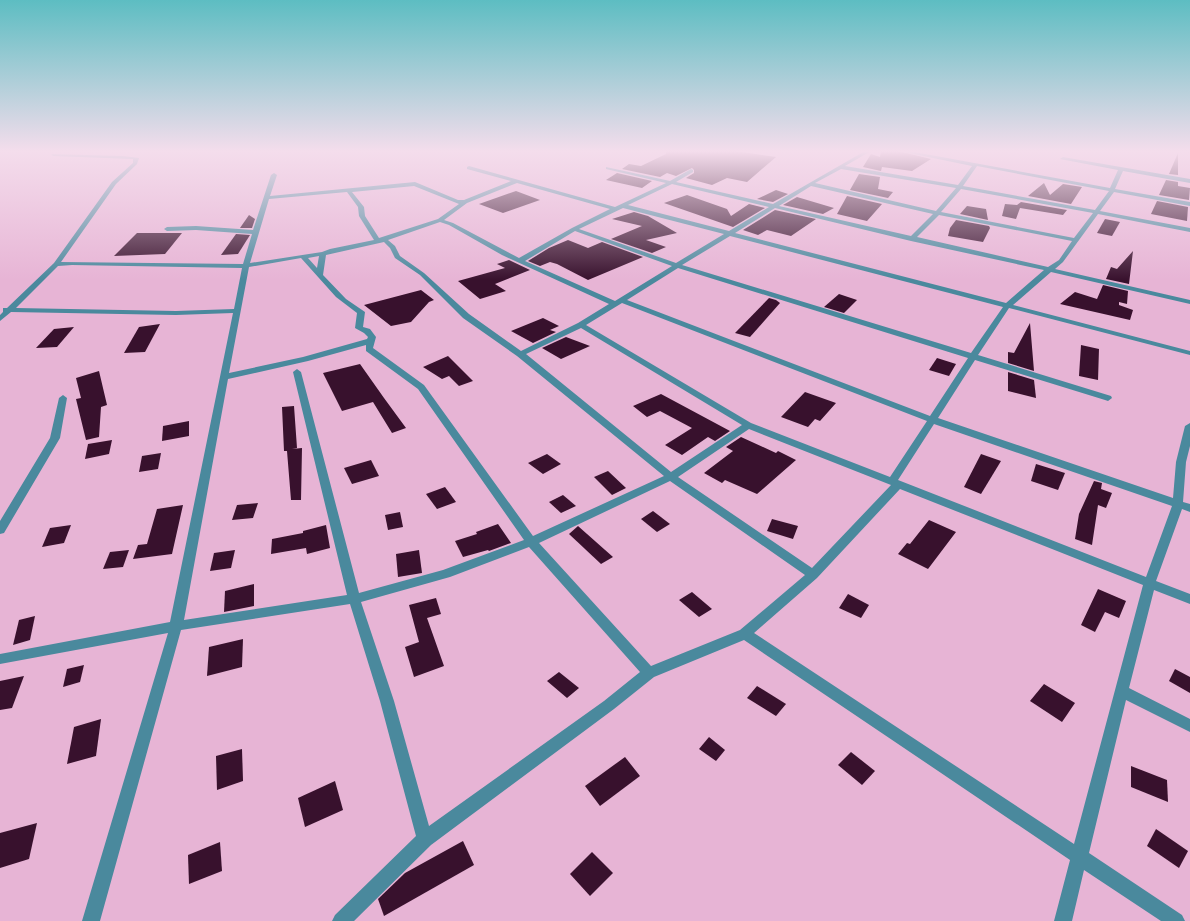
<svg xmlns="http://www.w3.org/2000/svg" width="1190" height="921" font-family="'DejaVu Sans',sans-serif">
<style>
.building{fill:#38112d}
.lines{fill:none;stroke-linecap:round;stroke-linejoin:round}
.street{fill:#4a899d;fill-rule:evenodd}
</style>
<rect width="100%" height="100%" fill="#e7b4d5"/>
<!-- building -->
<g class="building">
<path d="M666,151H735L776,157L747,182L727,178L712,185L686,178L694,173V170L692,168L676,176L667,173L660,177L622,169L629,164L641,166L666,154Z"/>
<path d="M881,151H898L931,159L912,171L882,167L881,171L863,167L871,154L880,157Z"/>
<path d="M1178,153V175L1169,174Z"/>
<path d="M617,173L652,181L642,188L606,180Z"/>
<path d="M859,174L880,177L878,189L893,192L888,198L850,190Z"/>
<path d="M1166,180L1178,182V186L1190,188L1189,200L1159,195Z"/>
<path d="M1044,183L1050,195L1063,184L1082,187L1071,204L1028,196Z"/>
<path d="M776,190L788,194L773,202L757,199Z"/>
<path d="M516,191L540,200L503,213L479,204Z"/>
<path d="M687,195L727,209L731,216L749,204L765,208L733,227L664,203Z"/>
<path d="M847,196L882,204L867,221L837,214Z"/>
<path d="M797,197L834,208L823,214L783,205Z"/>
<path d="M1157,201L1188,207L1187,221L1151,214Z"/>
<path d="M1021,202L1067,210L1063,215L1020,208L1016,219L1002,216L1005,204L1017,205Z"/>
<path d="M967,206L986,209L988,220L960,214Z"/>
<path d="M775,210L816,219L791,236L767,230L758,235L743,230Z"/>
<path d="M634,212L648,216L677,233L646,240L666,247L652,253L611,239L642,226L612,219Z"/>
<path d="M249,215L255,219L252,228H240Z"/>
<path d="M1105,219L1120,222L1112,236L1097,233Z"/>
<path d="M956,220L989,226L990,228L983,242L948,236L950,228Z"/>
<path d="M137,233H182L165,254L114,256Z"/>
<path d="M236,234L250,235L238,254L221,255Z"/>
<path d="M568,240L588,248L602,242L643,257L588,280L557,264L550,262L540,266L528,261L549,248Z"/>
<path d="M1133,251L1129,284L1106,279L1111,267L1117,269Z"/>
<path d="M509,260L530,270L495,284L506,291L480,299L458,281L505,268L497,264Z"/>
<path d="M1103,285L1128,291L1127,304L1119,302V305L1133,310L1130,320L1060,304L1075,292L1097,299Z"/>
<path d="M421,290L434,300L429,302L411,322L391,326L364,305Z"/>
<path d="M839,294L857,300L844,313L824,307Z"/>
<path d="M769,298L776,300L780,303L750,337L735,333Z"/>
<path d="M543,318L559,326L550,330L556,332L533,343L511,331Z"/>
<path d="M1030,323L1034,371L1008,363V352L1014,353Z"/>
<path d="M160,324L145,352L124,353L139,327Z"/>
<path d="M74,327L57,347L36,348L54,329Z"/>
<path d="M566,337L590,346L561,359L542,348Z"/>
<path d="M1081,345L1099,349L1098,380L1079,376Z"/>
<path d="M448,356L473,381L459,386L449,376L442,379L423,367Z"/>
<path d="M937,358L956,364L949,376L929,370Z"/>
<path d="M360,364L384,398L406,428L392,433L373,402L342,411L323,373Z"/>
<path d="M99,371L107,405L101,407L99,437L86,440L76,399L81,398L76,378Z"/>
<path d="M1008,372L1034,380L1036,398L1008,391Z"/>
<path d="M805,392L836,403L820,421L815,419L808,427L781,417Z"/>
<path d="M661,394L730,431L715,441L708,437L682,455L665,445L692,428L660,411L647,417L633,406Z"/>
<path d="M294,406L297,448L292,449L302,448L301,500H291L287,451H284L282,407Z"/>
<path d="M189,421V436L162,441L163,426Z"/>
<path d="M741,437L776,453L778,451L796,460L757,494L725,480L722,483L704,473L733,451L726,447Z"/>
<path d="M112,440L109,454L85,459L88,444Z"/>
<path d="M161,453L158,469L139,472L142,456Z"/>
<path d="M547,454L561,464L543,474L528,463Z"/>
<path d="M981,454L1001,461L981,494L964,487Z"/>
<path d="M371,460L379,476L352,484L344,468Z"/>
<path d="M1036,464L1065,473L1058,490L1031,481Z"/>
<path d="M608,471L626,488L612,495L594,477Z"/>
<path d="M1094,481L1102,483L1101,489L1112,493L1106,508L1098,505L1092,545L1075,539L1079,514Z"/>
<path d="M445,487L456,502L437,509L426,494Z"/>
<path d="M563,495L576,506L561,513L549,502Z"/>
<path d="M258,503L253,518L232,520L237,505Z"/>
<path d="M183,505L172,554L133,559L138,545L147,544L157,509Z"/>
<path d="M653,511L670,524L657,532L641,519Z"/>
<path d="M400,512L403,527L388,530L385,515Z"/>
<path d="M772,519L798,526L793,539L767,531Z"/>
<path d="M929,520L956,532L928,569L898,554L907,543L910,544Z"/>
<path d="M498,524L511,543L489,551L488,550L463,557L455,541L477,534L476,532Z"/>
<path d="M71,525L64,543L42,547L50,528Z"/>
<path d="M326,525L330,548L307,554L306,548L271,554L272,539L303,533V531Z"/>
<path d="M578,526L613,557L601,564L569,534Z"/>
<path d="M129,550L123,567L103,569L110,552Z"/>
<path d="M235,550L231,568L210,571L214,553Z"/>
<path d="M419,550L422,573L398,577L396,554Z"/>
<path d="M254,584V606L224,612L225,591Z"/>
<path d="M1098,589L1126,601L1119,618L1105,612L1095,632L1081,625Z"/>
<path d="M692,592L712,609L699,617L679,600Z"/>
<path d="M848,594L869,605L861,618L839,608Z"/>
<path d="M436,598L441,614L427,618L444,666L414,677L405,647L419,642L409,605Z"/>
<path d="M35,616L30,640L13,645L19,620Z"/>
<path d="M243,639L242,667L207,676L209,647Z"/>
<path d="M84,665L80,682L63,687L67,669Z"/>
<path d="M1175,669L1190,677V693L1169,681Z"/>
<path d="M559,672L579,688L567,698L547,681Z"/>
<path d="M24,676L12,708L0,710V681Z"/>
<path d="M1044,684L1075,703L1062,722L1030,701Z"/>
<path d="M757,686L786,704L776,716L747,698Z"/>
<path d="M101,719L96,756L67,764L74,727Z"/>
<path d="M709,737L725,750L716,761L699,749Z"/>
<path d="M242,749L243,781L217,790L216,756Z"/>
<path d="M851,752L875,771L862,785L838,765Z"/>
<path d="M625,757L640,776L600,806L585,786Z"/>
<path d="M1131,766L1167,780L1168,802L1131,787Z"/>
<path d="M335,781L343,810L305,827L298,798Z"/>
<path d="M37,823L29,859L0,868V833Z"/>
<path d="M1156,829L1188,851L1179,868L1147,846Z"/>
<path d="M463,841L474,865L384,916L378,899L405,873Z"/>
<path d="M220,842L222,871L189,884L188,855Z"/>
<path d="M592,852L613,873L590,896L570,874Z"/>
</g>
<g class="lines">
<!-- street -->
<g class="street">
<path d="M865,151H871L845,166L958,185L972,166L899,151H909L1110,188L1118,170L1060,159L1063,157L1190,179V183L1123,171L1115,189L1190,202V206L1114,192L1100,211L1190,228V232L1098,214L1063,262L1055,269L1190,300V304L1051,272L1013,305L1190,351V355L1009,308L978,355L1111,396L1112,398L1108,401L1105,400L975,360L938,418L1173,498L1176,462L1185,426L1190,423V446L1186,462L1183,502L1190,504V512L1182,509L1156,581L1190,594V604L1154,590L1129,688L1190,719V732L1126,700L1089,853L1182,915L1185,921H1161L1084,870L1072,921H1054L1070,860L744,640L654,677L614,709L431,845L354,921H332L335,915L416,836L380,701L350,604L181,630L100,921H82L168,633L0,664V654L170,622L233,313L176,315L11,312L0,321V315L3,312V308H7L54,263L112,182L133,163V159L53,156L51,154L123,156L139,158L137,164L116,184L61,262L243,264L252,234L196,230L167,231L164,229L167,227L196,226L253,230L271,175L274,173L277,175L270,196L415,182L458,200H464L511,181L467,169V167L469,166L615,207L666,183L606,169V167L670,181L691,169L693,170V172L676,182L773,204ZM977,166L1109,191L1095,210L963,186ZM841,169L956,188L936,211L815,183ZM517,183L610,209L572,228L519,258L453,223L444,220L467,203ZM672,184L769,207L729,231L628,205ZM414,186L459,204L438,219L379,238L365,216L364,207L352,192ZM811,186L933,214L911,236L779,206ZM961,189L1093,213L1074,238L941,212ZM347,192L358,207L359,216L374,240L330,249L322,252L250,263L269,199ZM623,208L724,234L676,263L579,229ZM775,208L911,241L1044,270L1006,303L735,233ZM939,215L1072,241L1059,260L1048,267L917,237ZM440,222L449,225L502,255L609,304L578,323L521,351L469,314L424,273L400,256L395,246L388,240ZM575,231L672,266L615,301L525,261ZM730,236L1003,307L971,353L682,265ZM384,242L390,248L395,258L420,275L463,318L517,356L664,476L533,536L424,385L373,348L376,337L370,329L363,327L365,312L346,299L323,275L326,255ZM319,256L317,268L308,258ZM301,258L336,297L357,313L355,328L364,333L368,337L367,339L303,357L229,373L249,267ZM72,265L242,268L234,309L176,311L16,308L58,266ZM678,268L968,358L930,416L627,300ZM622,303L927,421L890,477L751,423L586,325ZM581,328L742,425L671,472L526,354ZM366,345V351L418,389L524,540L443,570L359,593L301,372L297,369L293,372L347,595L184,620L228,379L308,361ZM934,424L1172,506L1146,577L898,480ZM749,429L891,485L812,568L678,477ZM670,481L805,575L740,630L651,666L539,543ZM900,489L1143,585L1074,844L754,633L817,578ZM529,547L640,672L604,701L429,826L394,701L361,602L450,577Z"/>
<path d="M63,395L67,398L60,438L4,533L0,534V521L50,438L59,398Z"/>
</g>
</g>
<!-- sky -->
<linearGradient id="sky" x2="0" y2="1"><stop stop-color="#5dbdc2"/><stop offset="0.54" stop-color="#f4ddec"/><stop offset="1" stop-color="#f4ddec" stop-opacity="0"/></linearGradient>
<rect width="1190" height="280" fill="url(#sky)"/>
</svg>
